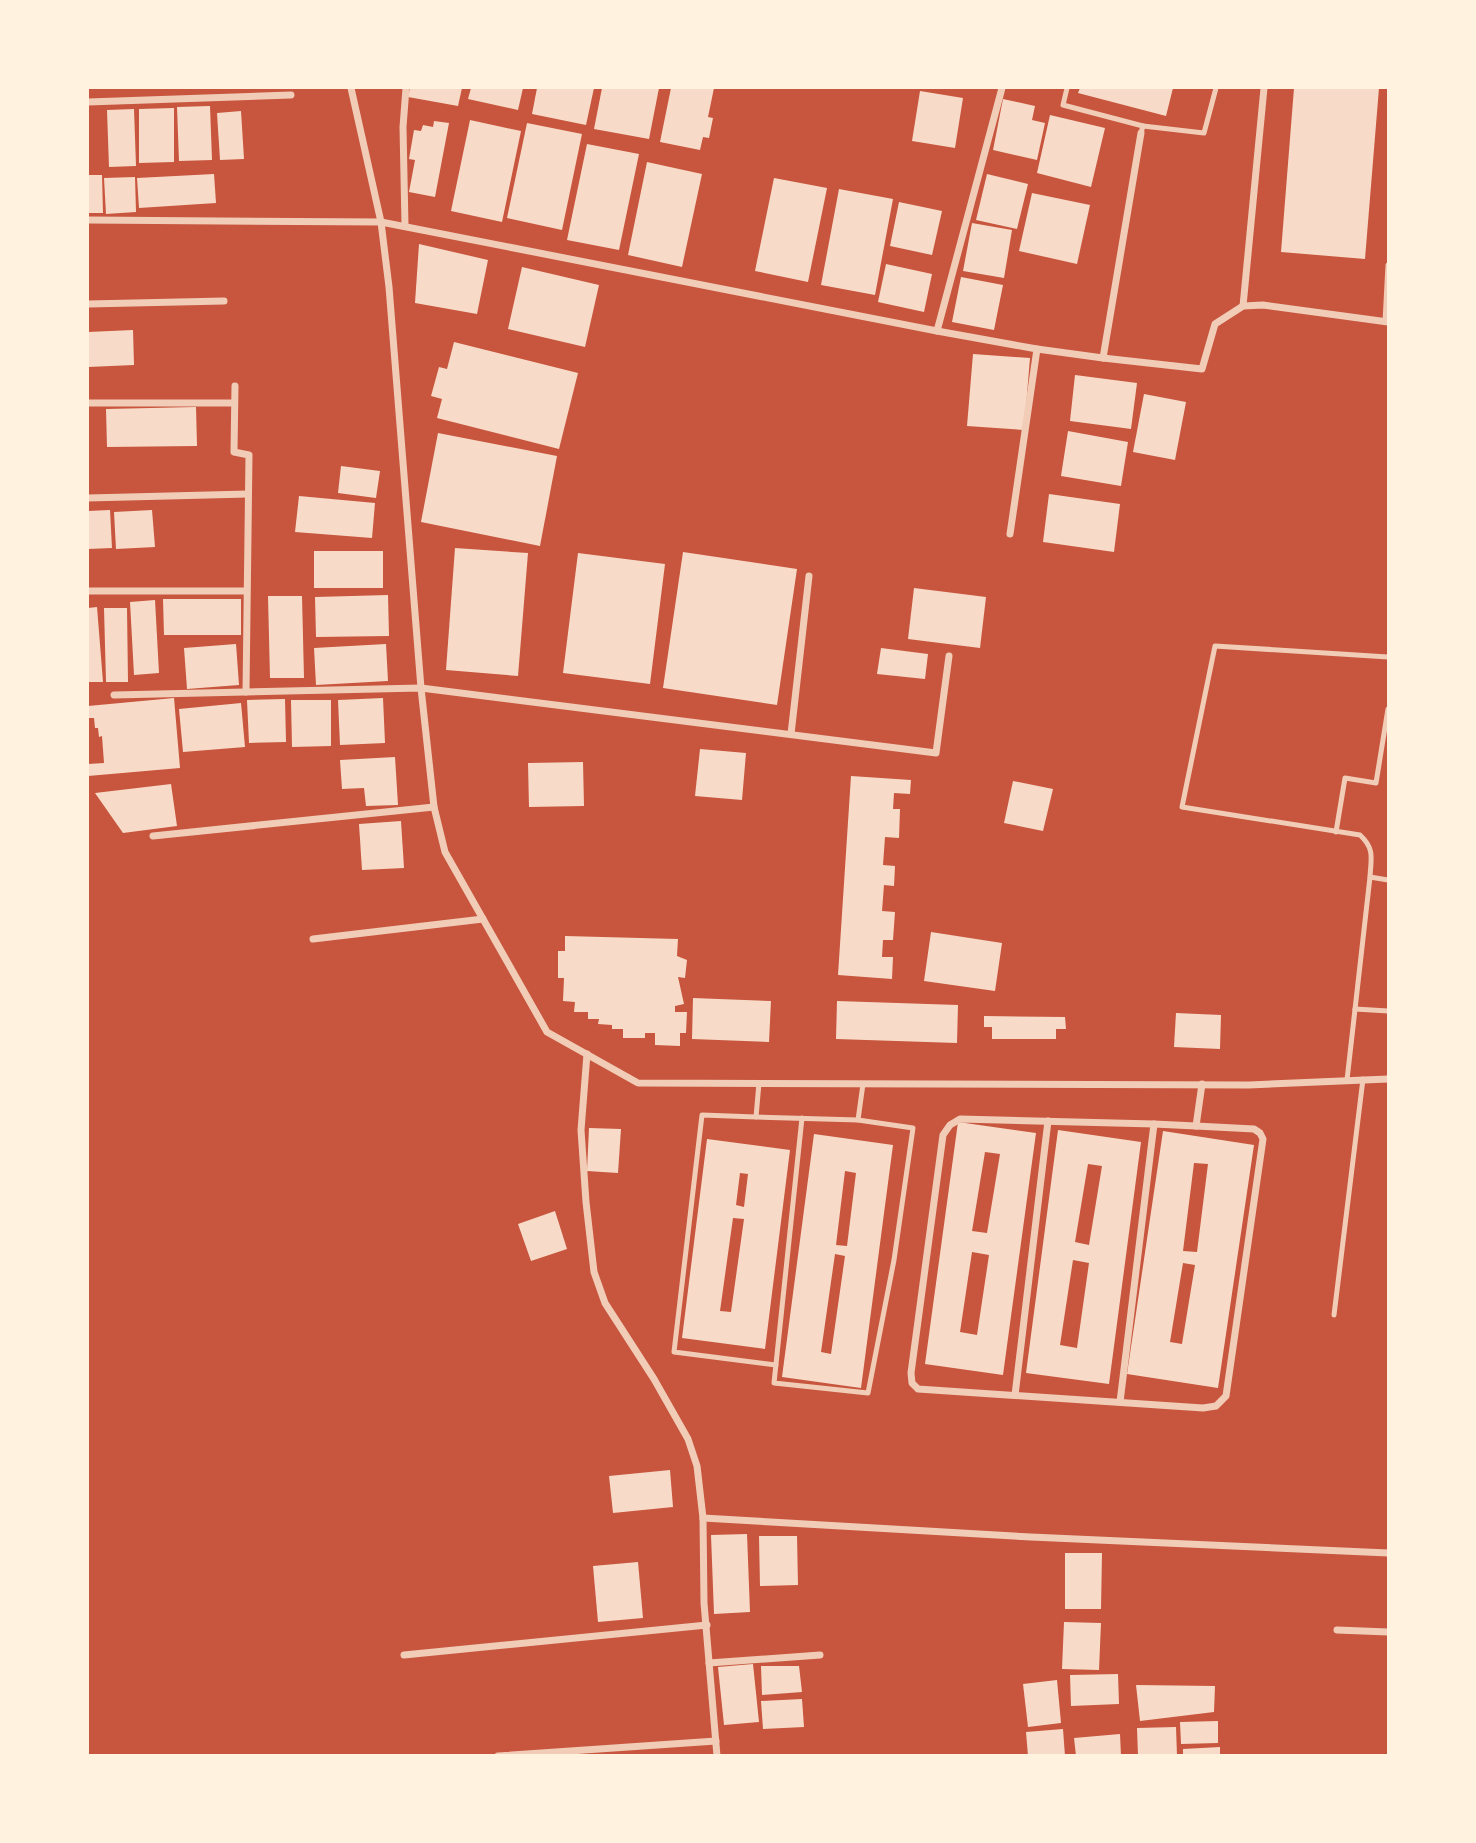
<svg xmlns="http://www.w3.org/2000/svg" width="1476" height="1843" font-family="'Alegreya Sans',sans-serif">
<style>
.building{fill:#f7dbc8;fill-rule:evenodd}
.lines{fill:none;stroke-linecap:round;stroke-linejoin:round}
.service{stroke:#f1ccb7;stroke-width:5}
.minor{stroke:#f1ccb7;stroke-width:7}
</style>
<rect width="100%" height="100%" fill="#c8553d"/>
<!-- building -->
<g class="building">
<path d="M410,88H462L458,106L408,97Z"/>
<path d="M471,88H523L518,110L468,99Z"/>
<path d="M537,88H594L586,125L532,114Z"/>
<path d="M602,88H659L649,139L594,129Z"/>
<path d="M671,88H714L708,117L713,118L709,138L703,137L700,150L660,142Z"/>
<path d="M1080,88H1173L1166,116L1078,93Z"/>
<path d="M1294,88H1379L1365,259L1281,252Z"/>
<path d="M920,91L963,98L955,148L912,141Z"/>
<path d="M1003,99L1035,106L1032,120L1045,123L1037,160L993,150Z"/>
<path d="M210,106L212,160L179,161L177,107Z"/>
<path d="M174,108V162L139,163V109Z"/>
<path d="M134,109L136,166L109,167L107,110Z"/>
<path d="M241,111L244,159L220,160L217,113Z"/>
<path d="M1050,115L1105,128L1091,187L1037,173Z"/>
<path d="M470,120L521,131L502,222L451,211Z"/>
<path d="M434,121L449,123L435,197L409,192L415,160L409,159L414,130L421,131L423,125L433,127Z"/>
<path d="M527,123L582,134L562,230L507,218Z"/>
<path d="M587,144L639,154L619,250L567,240Z"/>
<path d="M647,162L702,174L682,267L628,255Z"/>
<path d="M214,174L216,203L139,208L137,178Z"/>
<path d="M987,174L1028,184L1017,229L976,220Z"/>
<path d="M88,175H102L103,213H88Z"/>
<path d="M135,177L136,212L106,214L104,178Z"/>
<path d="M774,178L827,188L808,282L755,271Z"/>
<path d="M839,189L893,199L875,295L821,285Z"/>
<path d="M1032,193L1090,205L1077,264L1019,251Z"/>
<path d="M899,202L942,211L932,255L890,246Z"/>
<path d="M972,223L1012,230L1004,278L963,271Z"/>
<path d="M419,244L488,260L477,314L415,303Z"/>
<path d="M886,264L932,274L924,312L878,302Z"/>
<path d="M522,267L599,285L585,347L508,329Z"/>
<path d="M961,277L1003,285L994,330L952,322Z"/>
<path d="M133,330L134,365L88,367V332Z"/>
<path d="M454,342L578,373L559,449L437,418L442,399L431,396L439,367L447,369Z"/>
<path d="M973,354L1030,358L1024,430L967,426Z"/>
<path d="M1075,375L1137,383L1131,429L1070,421Z"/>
<path d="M1144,394L1186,402L1175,460L1133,452Z"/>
<path d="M196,407L197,446L107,447L106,409Z"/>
<path d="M1068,431L1128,442L1121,486L1061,476Z"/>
<path d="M438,433L557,456L540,546L421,522Z"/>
<path d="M341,466L380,471L376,498L338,493Z"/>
<path d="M1049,494L1120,504L1114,552L1043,542Z"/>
<path d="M299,496L375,503L372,538L295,532Z"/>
<path d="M110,510L112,548L88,549V511Z"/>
<path d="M152,510L155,547L116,549L114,512Z"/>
<path d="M455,548L528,553L518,676L446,670Z"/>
<rect x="314" y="551" width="69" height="37"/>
<path d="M683,552L797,569L777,705L663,688Z"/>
<path d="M578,553L665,564L650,684L563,673Z"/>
<path d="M914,588L986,597L980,648L908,639Z"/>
<path d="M388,595L389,636L316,637L315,597Z"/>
<path d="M268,596H302L304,678H270Z"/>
<path d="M163,599H241V635H164Z"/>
<path d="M155,600L159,673L134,675L130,602Z"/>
<path d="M97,607L103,682H88V608Z"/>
<path d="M104,608H127L128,682H106Z"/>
<path d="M236,644L239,685L187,689L184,648Z"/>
<path d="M386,644L388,681L316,685L314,648Z"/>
<path d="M881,648L928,654L925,679L877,674Z"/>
<path d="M174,698L180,768L88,776V764L104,763L102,736L99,737L98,728H95L94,718H89L88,706Z"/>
<path d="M383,698L385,743L340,745L338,700Z"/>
<path d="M285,699L286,742L249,743L247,700Z"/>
<path d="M291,700H331V746L292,747Z"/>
<path d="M241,703L245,747L183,752L179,709Z"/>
<path d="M700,749L746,753L742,800L695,796Z"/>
<path d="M395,757L398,805L366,806L364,788L342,789L340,760Z"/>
<path d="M583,762L584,806L529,807L528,763Z"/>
<path d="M851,776L911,780L910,794L894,793L893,809H900L899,838L885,837L883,865L895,866L894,886L884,885L882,911L895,912L893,940H883L882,957H893L892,979L838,975Z"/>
<path d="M1013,781L1053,789L1043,831L1004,823Z"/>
<path d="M171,784L177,826L123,833L95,793Z"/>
<path d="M401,821L404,868L362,870L359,824Z"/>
<path d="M931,932L1002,943L995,991L924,981Z"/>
<path d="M565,936L678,939L677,956L687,960L685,978L678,977L684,1004L675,1006V1012H687L686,1033H680V1046L655,1045V1033H645V1038H623V1029H612V1025L598,1024L599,1019H588V1012H574L575,1002L563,1001L564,978H558V951H565Z"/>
<path d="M693,998L771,1001L769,1042L692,1039Z"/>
<path d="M837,1001L958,1005L957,1043L836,1039Z"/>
<path d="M1176,1013L1221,1015L1220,1049L1174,1047Z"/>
<path d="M984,1016L1065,1017L1066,1029H1056V1039H992V1027H984Z"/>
<path d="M958,1122L1036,1133L1003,1375L925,1364ZM985,1152L1000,1154L987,1233L972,1231ZM972,1252L989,1255L977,1335L960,1332Z"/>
<path d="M589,1128L621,1129L618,1173L587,1171Z"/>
<path d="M1058,1130L1141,1142L1109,1384L1026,1373ZM1088,1164L1102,1166L1089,1245L1075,1242ZM1073,1260L1089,1263L1077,1348L1060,1345Z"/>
<path d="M1163,1131L1254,1145L1218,1388L1127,1374ZM1194,1163L1208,1164L1197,1252L1183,1251ZM1183,1263L1195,1265L1182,1344L1170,1342Z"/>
<path d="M814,1134L893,1145L861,1388L782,1377ZM845,1171L856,1173L847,1246L836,1245ZM835,1254L845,1256L831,1354L821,1352Z"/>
<path d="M707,1139L790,1150L765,1349L682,1338ZM740,1173L748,1174L744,1207L736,1205ZM733,1218L744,1219L731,1312L720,1311Z"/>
<path d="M555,1211L567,1249L531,1261L518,1224Z"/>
<path d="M670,1470L673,1507L613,1513L609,1476Z"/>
<path d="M747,1534L750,1612L714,1614L711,1535Z"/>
<path d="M759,1536H797L798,1585L760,1586Z"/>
<path d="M1065,1553H1102L1101,1609H1065Z"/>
<path d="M638,1562L643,1618L598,1622L593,1566Z"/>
<path d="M1064,1622L1101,1623L1099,1670L1062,1669Z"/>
<path d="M753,1664L759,1722L724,1725L718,1667Z"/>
<path d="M761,1666H799L802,1692L762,1695Z"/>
<path d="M1118,1674L1119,1704L1071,1706L1070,1675Z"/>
<path d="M1057,1680L1061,1723L1028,1727L1023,1684Z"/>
<path d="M1136,1685L1215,1686L1214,1712L1140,1721Z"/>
<path d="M802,1699L804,1727L763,1729L761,1701Z"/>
<path d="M1218,1721V1743L1181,1744L1180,1722Z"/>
<path d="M1176,1727L1177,1756H1138L1137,1728Z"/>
<path d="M1063,1729L1065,1756H1028L1026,1732Z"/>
<path d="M1120,1734L1121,1756H1076L1074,1738Z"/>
<path d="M1220,1747V1756H1183V1749Z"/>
</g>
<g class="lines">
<!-- service -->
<g class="service">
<path d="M1067,88L1063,105L1143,126"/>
<path d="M1141,133L1143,126L1204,133L1216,88"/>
<path d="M1385,322L1388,265"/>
<path d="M1336,832L1345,778L1376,783L1388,709"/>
<path d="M1370,877L1388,880"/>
<path d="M1355,1009L1388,1011"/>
<path d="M1347,1080L1370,877C1371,858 1375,849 1360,835L1182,807L1215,646L1388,657"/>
<path d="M759,1083L756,1117L702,1115L674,1352L776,1365"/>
<path d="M756,1117L858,1120L863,1084"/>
<path d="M802,1118L774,1383L868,1393L894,1260L913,1128L858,1120"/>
<path d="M1334,1315L1363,1079"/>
</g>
<!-- minor -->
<g class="minor">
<path d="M351,88L381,222L389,287L421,688L434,807L445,852L547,1032L638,1083L1249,1085L1388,1079"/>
<path d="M88,102L291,95"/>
<path d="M88,220L381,222L937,331L1037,349L1103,358L1141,133"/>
<path d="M405,226L403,127L406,88"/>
<path d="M88,304L224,301"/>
<path d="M1243,306L1264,88"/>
<path d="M937,331L1002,88"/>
<path d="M1103,358L1202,369L1215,324L1243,306L1263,305L1388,322"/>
<path d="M235,386L234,452L249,455L246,692"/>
<path d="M88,403H234"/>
<path d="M88,498L248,494"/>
<path d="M1010,534L1037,349"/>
<path d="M88,591H246"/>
<path d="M114,695L421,688L936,753L949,656"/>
<path d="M791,734L809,576"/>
<path d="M153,836L434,807"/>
<path d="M313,939L483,919"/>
<path d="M587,1054L581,1130L586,1202L594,1272L605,1303L654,1379L688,1439L697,1466L703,1518L704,1603L717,1756"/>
<path d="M1154,1124L960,1119L950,1125L943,1135L911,1373L912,1383L918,1389L1203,1408L1216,1406L1226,1396L1263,1139L1260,1133L1254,1129L1196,1126L1202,1084"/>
<path d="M1015,1395L1048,1121"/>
<path d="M1120,1402L1154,1124L1196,1126"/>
<path d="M703,1518L1031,1537L1388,1553"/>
<path d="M1337,1630L1388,1632"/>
<path d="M404,1655L707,1625"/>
<path d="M709,1663L820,1655"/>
<path d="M498,1756L716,1741"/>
</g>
</g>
<!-- border -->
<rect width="1476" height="1843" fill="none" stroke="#fff3e0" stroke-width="178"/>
</svg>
